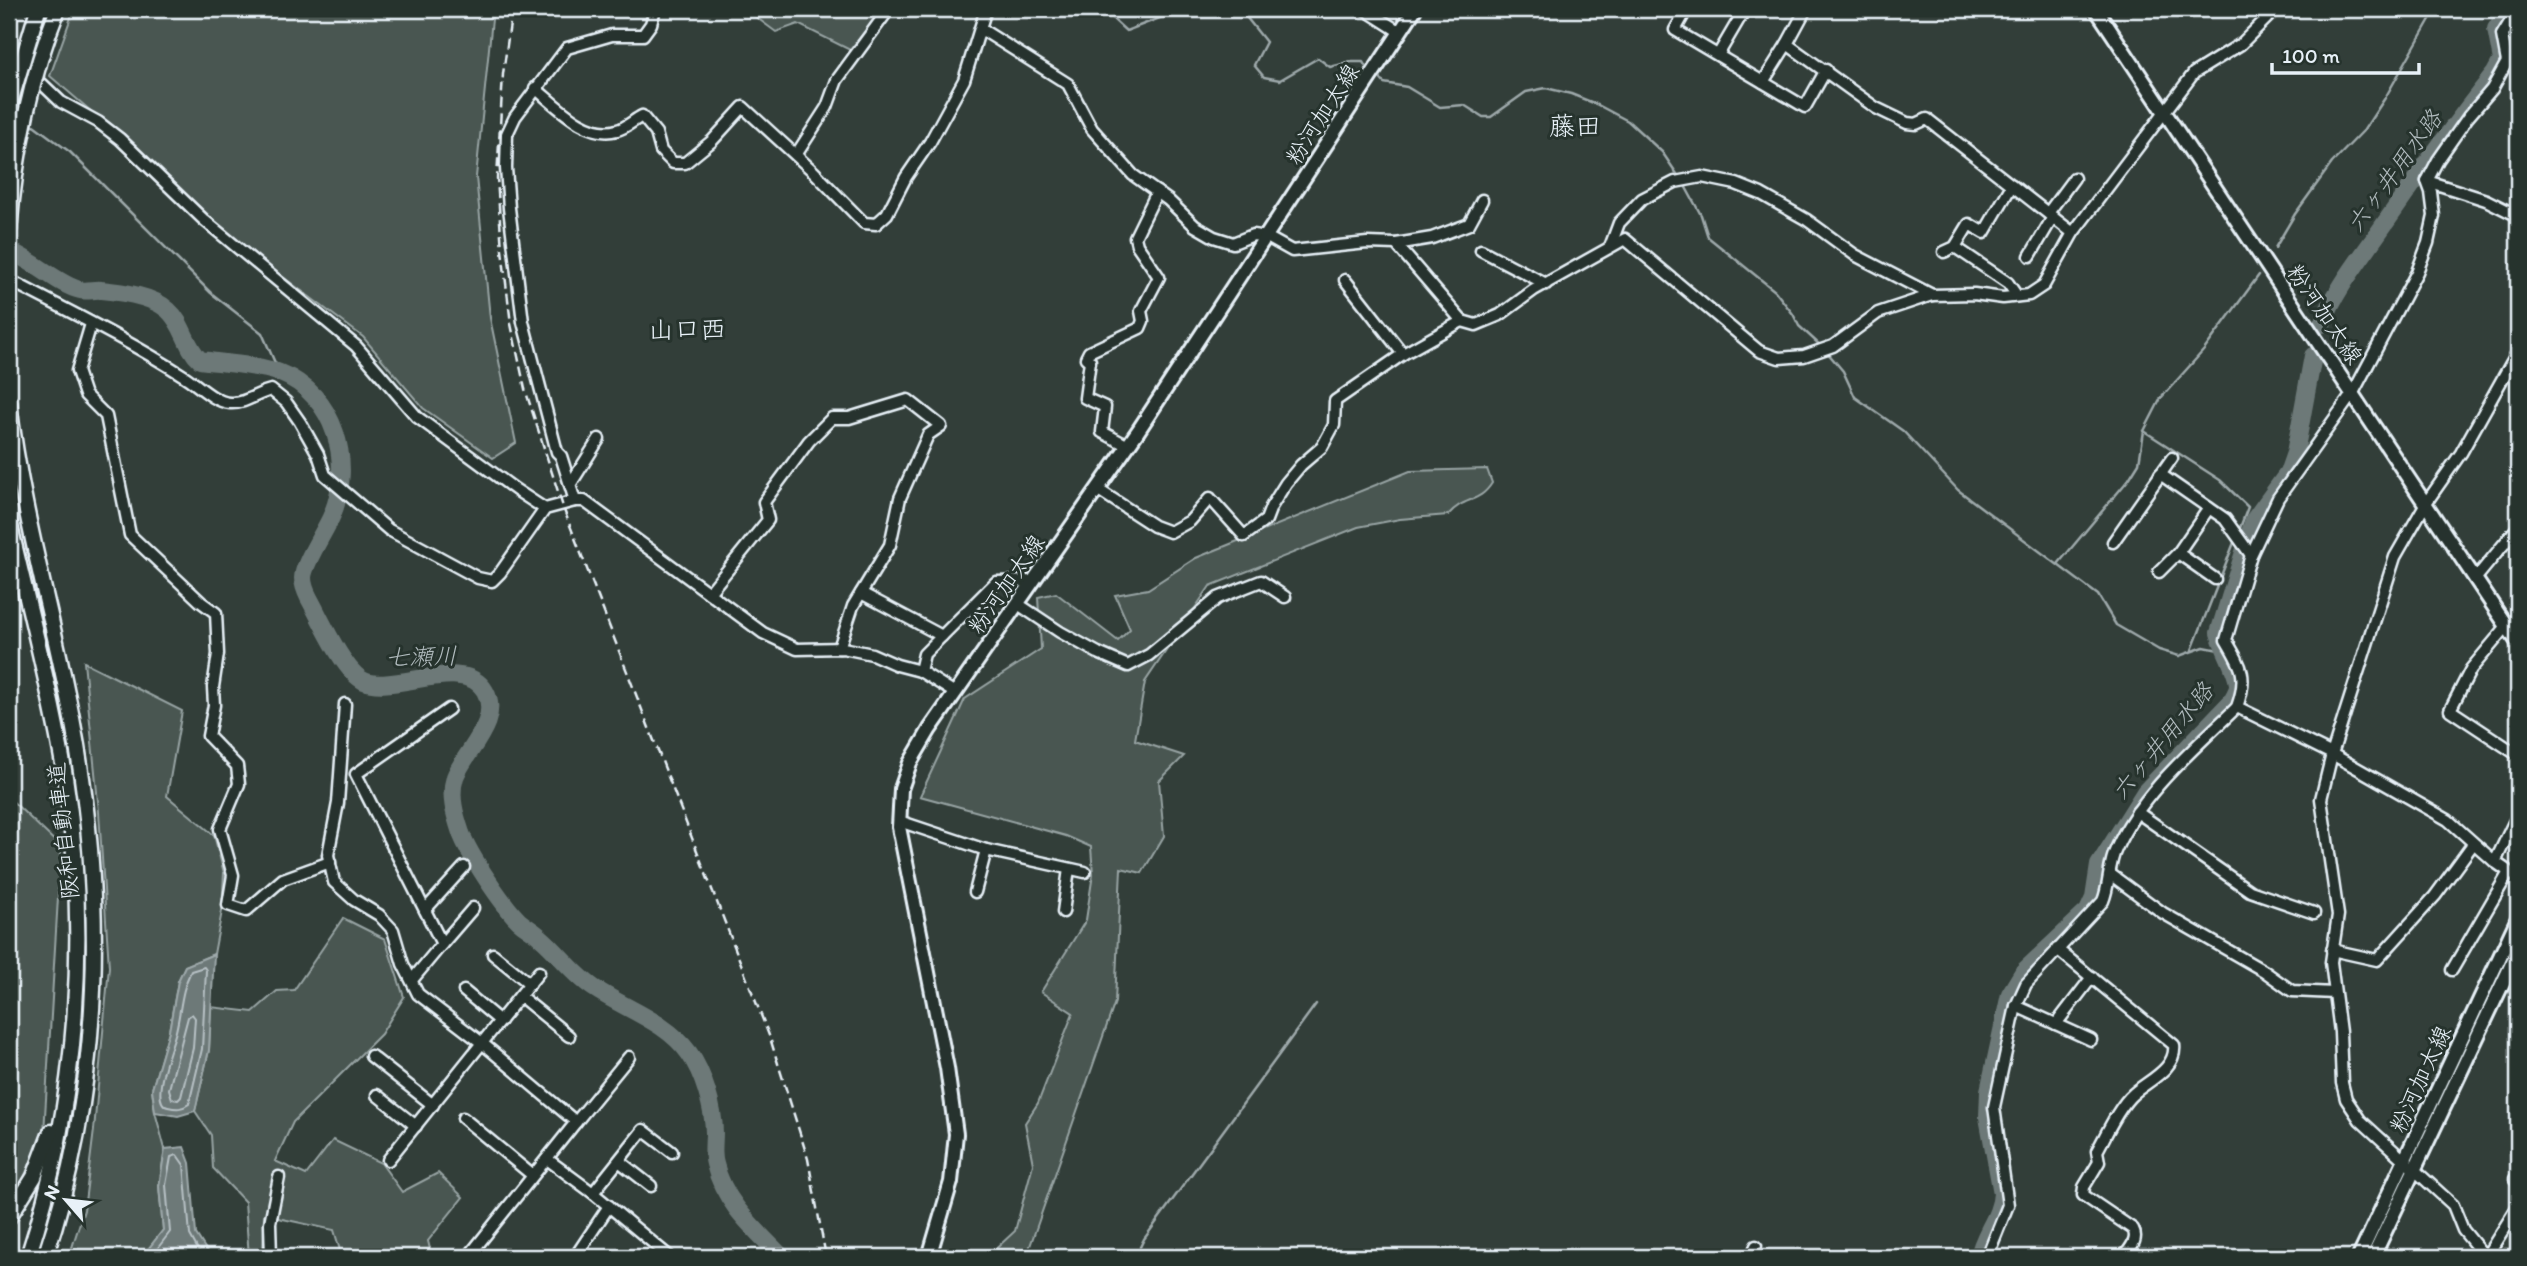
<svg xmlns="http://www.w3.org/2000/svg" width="2527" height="1266" font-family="Itim,'Klee One',sans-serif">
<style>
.green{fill:#495651;stroke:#98a4a4;stroke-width:2}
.water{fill:#6d7978;stroke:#9ea9ab;stroke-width:2}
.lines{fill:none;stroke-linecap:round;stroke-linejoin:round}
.shore{stroke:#b7c1c5;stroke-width:2}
.stream{stroke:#9ea9ab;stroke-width:2.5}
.river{stroke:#6d7978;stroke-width:18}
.minor-casing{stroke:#e8f1f8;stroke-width:15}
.major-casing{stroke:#e8f1f8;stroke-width:18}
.highway-casing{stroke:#e8f1f8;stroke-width:19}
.minor{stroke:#26332d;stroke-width:10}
.major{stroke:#26332d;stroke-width:12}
.highway{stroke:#26332d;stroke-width:14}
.rail{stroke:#e8f1f8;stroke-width:2.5;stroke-dasharray:10 5;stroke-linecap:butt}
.highway-bridge-casing{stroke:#e8f1f8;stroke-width:19;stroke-linecap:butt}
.highway-bridge{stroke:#26332d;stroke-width:14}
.labels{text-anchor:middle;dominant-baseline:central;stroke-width:6;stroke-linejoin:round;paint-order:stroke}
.street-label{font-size:23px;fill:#e8f1f8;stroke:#26332d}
.water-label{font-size:24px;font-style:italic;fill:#b1bbbe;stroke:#26332d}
.quarter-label{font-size:26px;fill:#e8f1f8;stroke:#26332d}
</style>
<rect width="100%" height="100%" fill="#323e39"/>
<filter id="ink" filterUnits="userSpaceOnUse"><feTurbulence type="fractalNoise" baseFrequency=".0143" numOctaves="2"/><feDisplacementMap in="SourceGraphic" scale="14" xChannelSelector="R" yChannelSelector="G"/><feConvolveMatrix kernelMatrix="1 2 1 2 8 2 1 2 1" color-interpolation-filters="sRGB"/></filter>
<g filter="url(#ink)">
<!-- green -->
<g class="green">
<path d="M74,9H493L476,177L490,318L516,443L493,458L423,408L363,337L211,223L92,112L50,76Z"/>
<path d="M745,9H883L850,50L798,24L776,32Z"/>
<path d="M1487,469L1492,483C1479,504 1464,496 1448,515L1400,519L1358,527L1210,586L1145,682L1135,740L1184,756L1159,781L1164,836L1142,873L1121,868L1115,1002L1029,1249L998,1257H987L1015,1231L1033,1164L1025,1123L1038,1103L1073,1013L1041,992L1086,920L1093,874L1091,847L1066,836L920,796L965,699L1041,649L1038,597L1056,593L1118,641L1130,629L1115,595L1148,589L1196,558L1410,471Z"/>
<path d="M84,662L182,711L167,796L214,835L224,873L222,911L214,954L185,966L178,981L169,1031L152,1089L155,1112L165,1149L159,1186L163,1230L142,1257H69L84,1210L94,1130L109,967L99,812Z"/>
<path d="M9,798L61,847L44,1133L13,1202L9,1206Z"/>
<path d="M343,918L385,939L404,997L381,1034L293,1122L275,1161L306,1175L333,1140L381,1163L402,1192L438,1173L463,1197L428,1241L432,1257H342L334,1230L264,1215L263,1257H249L245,1202L213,1168L211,1135L195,1111L209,1050L211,1007L253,1012L277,991L294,990Z"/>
</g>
<!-- water -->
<g class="water">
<path d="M214,954L209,1050L195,1111L178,1116L155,1112L152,1089L169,1031L178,981L185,966Z"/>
<path d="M184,1147L190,1163L196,1234L210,1256L142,1257L163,1230L159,1186L165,1149Z"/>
</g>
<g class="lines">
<!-- shore -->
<g class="shore">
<path d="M204,967L206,970L202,1049L189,1104C182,1109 177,1109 168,1107C148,1103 173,1045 176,1031C181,1011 181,990 191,971Z"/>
<path d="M192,1014L195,1018L193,1048L181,1097L178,1100L172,1099L169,1089L188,1017Z"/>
<path d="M151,1257L170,1232L166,1185L171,1157L177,1155L184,1165L190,1235L202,1257"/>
</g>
<!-- stream -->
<g class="stream">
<path d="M1108,9L1114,20L1126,31L1183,9"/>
<path d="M1242,9L1247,18L1266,42L1254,65L1264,77L1280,80L1318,58L1330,67L1351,62H1363L1367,69"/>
<path d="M1379,77L1384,83L1407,87L1440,107L1464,105L1483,117H1491L1526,92L1546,88L1571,94L1596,104L1628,121L1662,152L1679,177"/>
<path d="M31,123L70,152L211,293L262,333L279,372"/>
<path d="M1683,182L1701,215L1708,237L1775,291L1793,314L1799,326L1822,347"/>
<path d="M2275,248L2295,214L2332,163L2364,130L2385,98L2433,14L2441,9"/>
<path d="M1827,352L1843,371L1855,397L1903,431L1958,490L2098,595L2116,625L2159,650L2179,656L2204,647L2224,651"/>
<path d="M2144,431L2220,480L2248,507L2238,533"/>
<path d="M2058,564L2129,479L2139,463L2144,431L2161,398L2204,350L2259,275"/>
<path d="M2192,650L2235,540"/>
<path d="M1140,1257V1247L1144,1239L1316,1004"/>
</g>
<!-- river -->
<g class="river">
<path d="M9,251C32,259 60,286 80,290C86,292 95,289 101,290C122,292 153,296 168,310C184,324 185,346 200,360C223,363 260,365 280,373C335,394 354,463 332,515C326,530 303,564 303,578C303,586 306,592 309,598C321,619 343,671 364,681C394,694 465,655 485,691C502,721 465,751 455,777C449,796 455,815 461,833C469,855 503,905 519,921C526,927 534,931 540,937C559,953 573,974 594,988C625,1009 666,1021 689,1053C703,1072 714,1109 714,1133C714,1143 712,1154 715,1164C724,1203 755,1229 782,1257"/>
<path d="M2322,324C2335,290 2361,258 2381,229C2418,176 2455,123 2495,73L2502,60L2496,29L2509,9"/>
<path d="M1979,1257C1983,1234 2001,1217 2002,1193L1988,1117L1989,1091L2010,994L2024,971L2088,911L2094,898L2099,865L2145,792L2231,702C2233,698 2237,692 2238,687C2239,674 2223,648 2219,633L2254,520L2288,473L2295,453L2313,356"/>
</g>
<!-- minor casing -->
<g class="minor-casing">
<g id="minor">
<path d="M1364,9L1400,32"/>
<path d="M1687,9L1675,30L1805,107L1826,70"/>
<path d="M1806,9L1787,44L1876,108L1907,123L1916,124L1927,119L2073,233"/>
<path d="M981,29L1068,84L1092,129L1133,175L1168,200L1195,226L1214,237L1233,243L1253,235L1267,237L1292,251L1367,243L1396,244L1462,321L1476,325L1500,315L1534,290L1625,239L1759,351L1779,358L1804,356L1833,346L1878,313L1932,295L1974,294L2003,298L2029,295L2044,285L2073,233L2194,73L2241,44L2276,9"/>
<path d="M9,48L14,57L61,102L98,122L120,139L204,220L356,346L417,417L516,490L545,509"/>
<path d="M1718,55L1745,9"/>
<path d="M1763,82L1787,44"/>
<path d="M535,88C557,106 587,139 617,130C626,128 634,120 642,116L656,133L661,151L673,163H685L712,141L743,107L814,172L864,223L876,224L887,214L906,177L930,142L964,80L986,9"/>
<path d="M796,155L827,107L837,80L889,9"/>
<path d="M2427,181L2486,200L2518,216"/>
<path d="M2048,213L2074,178"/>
<path d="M1396,244L1432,238L1469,224L1482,200"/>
<path d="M1610,247L1619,223L1642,199L1675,182L1702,177L1736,184L1761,194L1807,220L1855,255L1932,295"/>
<path d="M1955,247L2008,283L2017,296"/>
<path d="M1481,250L1546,284"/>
<path d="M1944,252L1955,247L1969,224L1984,233L2012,185"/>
<path d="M2030,256L2053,217"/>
<path d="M9,280C68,311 128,340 184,376C197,384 214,402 230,403C246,404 257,393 271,390L286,402L300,422L318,454L325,475L389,530L478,578L492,581L500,573L545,509L575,501H584L763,633L797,649L843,648L872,654L897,665L920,671L955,693"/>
<path d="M1345,280L1403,354"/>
<path d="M91,324L77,371L85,395L106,416L130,535L201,602L216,613L218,654L213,687L214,705L208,736L237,766L239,784L220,829L233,875L228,905L246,911L283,879L330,862"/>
<path d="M1128,446L1102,432L1105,407L1085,398L1090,361L1086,358L1089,352L1140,328L1143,321L1141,311L1159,277L1137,245L1135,237L1157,192"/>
<path d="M2160,474L2225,519L2251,555"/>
<path d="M570,485L599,439"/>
<path d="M1097,489L1154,526L1170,532L1190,521L1210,498L1244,536L1266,520L1271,507L1286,483L1301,465L1322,447L1334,425L1335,401L1403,354L1462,321"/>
<path d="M575,501L561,456L557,452L523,322L509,208L506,168L507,134L515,117L567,48L612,35H643L651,24L655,9"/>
<path d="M2113,542L2172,458"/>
<path d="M2178,553L2215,579"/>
<path d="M2159,572L2178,553L2209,508"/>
<path d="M2476,578L2518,527"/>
<path d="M709,593L768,520L764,502L809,441L832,418H849L908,400L941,426L928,435L900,498L890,545L853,606L839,648"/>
<path d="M861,593L942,636"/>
<path d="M1018,604L1060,632L1098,653L1128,666L1149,655L1218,598L1261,581L1285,597"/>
<path d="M2507,626L2471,669L2450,710L2518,755"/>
<path d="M920,671L924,654L996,582L1034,581"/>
<path d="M345,704L338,803L328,855L334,882L354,900L379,915L393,930L403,964L418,994L482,1043L576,1122L468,1257"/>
<path d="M2237,707L2332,754L2448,820L2495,862L2518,878"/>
<path d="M2137,812L2250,891L2314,913"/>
<path d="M899,821L986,850L1085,872"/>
<path d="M2495,862L2518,814"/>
<path d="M2110,874L2163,913L2264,971L2292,991L2334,993"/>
<path d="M975,892L986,850"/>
<path d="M425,910L464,867"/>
<path d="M1063,912L1069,869"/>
<path d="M442,944L473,908"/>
<path d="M2057,949L2174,1045C2177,1069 2147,1081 2133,1094C2119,1106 2106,1135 2097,1151L2099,1162L2084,1187L2083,1195L2133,1229C2139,1240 2130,1248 2124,1257"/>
<path d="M2332,950L2377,960L2435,896L2473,844"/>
<path d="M493,954L530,984"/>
<path d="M2452,970L2509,872"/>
<path d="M412,980L442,944L356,774L449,709"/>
<path d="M464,991L500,1021"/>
<path d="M520,996L569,1036"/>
<path d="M2016,1006L2091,1040"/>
<path d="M2056,1024L2092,977"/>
<path d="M371,1056L433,1105"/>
<path d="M377,1095L416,1126"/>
<path d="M463,1118L532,1175"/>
<path d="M576,1122L629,1057"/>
<path d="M547,1159L593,1193L670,1257"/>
<path d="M388,1160L539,972"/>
<path d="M619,1161L651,1186"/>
<path d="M2515,1179L2518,1181"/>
<path d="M593,1193L643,1130L672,1152"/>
<path d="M271,1257L270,1223L279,1177"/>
<path d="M575,1257L609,1206"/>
<path d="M1751,1257L1756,1246"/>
<path d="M1987,1257L2008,1205L1994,1107L2016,1006L2026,984L2103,901C2110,884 2108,865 2116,849C2141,793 2194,749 2237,707C2248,676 2242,667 2226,640L2251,555L2278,498L2353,393L2417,272L2428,243L2434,216L2431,192L2427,181L2438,160L2468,117L2492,89L2507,62L2502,35L2518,9"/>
<path d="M2485,1257L2463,1230L2453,1205L2360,1120L2346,1099L2342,1083L2340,1032L2331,962L2338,915L2321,799L2332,754L2395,557L2426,503L2461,453L2518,351"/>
<path d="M2486,1257L2518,1206"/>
</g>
</g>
<!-- major casing -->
<g class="major-casing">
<g id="major">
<path d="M2096,9L2518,643"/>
<path d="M929,1257L951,1182L956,1134L947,1068L899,827L901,789L910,763L930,729L1138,431L1415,9"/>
<path d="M2359,1257L2518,918"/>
<path d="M2373,1257L2518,951"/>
</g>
</g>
<!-- highway casing -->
<g class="highway-casing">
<g id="highway">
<path d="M9,402C21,510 52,612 72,718C106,896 103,1084 45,1257"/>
<path d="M9,522C28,605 50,687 64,770C90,931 78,1103 28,1257"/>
<path d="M9,1217L34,1177L51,1132"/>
</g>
</g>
<!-- minor -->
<use href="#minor" class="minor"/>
<!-- major -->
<use href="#major" class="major"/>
<!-- highway -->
<use href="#highway" class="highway"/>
<!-- rail -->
<path class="rail" d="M512,9L503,74L497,178L502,250L511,324L525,389L564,510L770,1038L808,1159L826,1257"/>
<!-- highway-bridge casing -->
<g class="highway-bridge-casing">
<g id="highway-bridge">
<path d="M9,106L38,9"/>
<path d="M9,231C15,156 30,78 58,9"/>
</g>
</g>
<!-- highway-bridge -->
<use href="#highway-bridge" class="highway-bridge"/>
</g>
</g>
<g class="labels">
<!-- street labels -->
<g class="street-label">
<text transform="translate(1322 114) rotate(-57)">粉河加太線</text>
<text transform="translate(2325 314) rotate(56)">粉河加太線</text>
<text transform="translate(1006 584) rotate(-55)">粉河加太線</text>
<text transform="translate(63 831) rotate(-96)">阪和自動車道</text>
<text transform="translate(2420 1079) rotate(-65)">粉河加太線</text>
</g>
<!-- water labels -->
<g class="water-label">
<text transform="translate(2394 171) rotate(-54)">六ヶ井用水路</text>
<text transform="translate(421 656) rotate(-1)">七瀬川</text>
<text transform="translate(2162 741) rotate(-50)">六ヶ井用水路</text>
</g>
<!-- quarter labels -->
<g class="quarter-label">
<text x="1575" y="126">藤田</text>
<text x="687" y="329">山口西</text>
</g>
</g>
<!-- margin -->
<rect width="2527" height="1266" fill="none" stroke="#26332d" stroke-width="35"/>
<rect x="18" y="18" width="2492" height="1231" fill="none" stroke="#e8f1f8" stroke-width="2.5" filter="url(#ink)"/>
<!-- north arrow -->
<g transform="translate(66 1200) rotate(298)" stroke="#26332d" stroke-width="5" paint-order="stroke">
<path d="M0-5L12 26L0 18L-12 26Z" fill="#e8f1f8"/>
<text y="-10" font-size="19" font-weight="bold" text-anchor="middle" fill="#e8f1f8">N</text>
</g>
<!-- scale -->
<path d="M2272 63v10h147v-10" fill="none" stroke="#e8f1f8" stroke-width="3.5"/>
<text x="2282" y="63" font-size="21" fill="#e8f1f8" stroke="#26332d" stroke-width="5" paint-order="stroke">100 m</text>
</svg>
